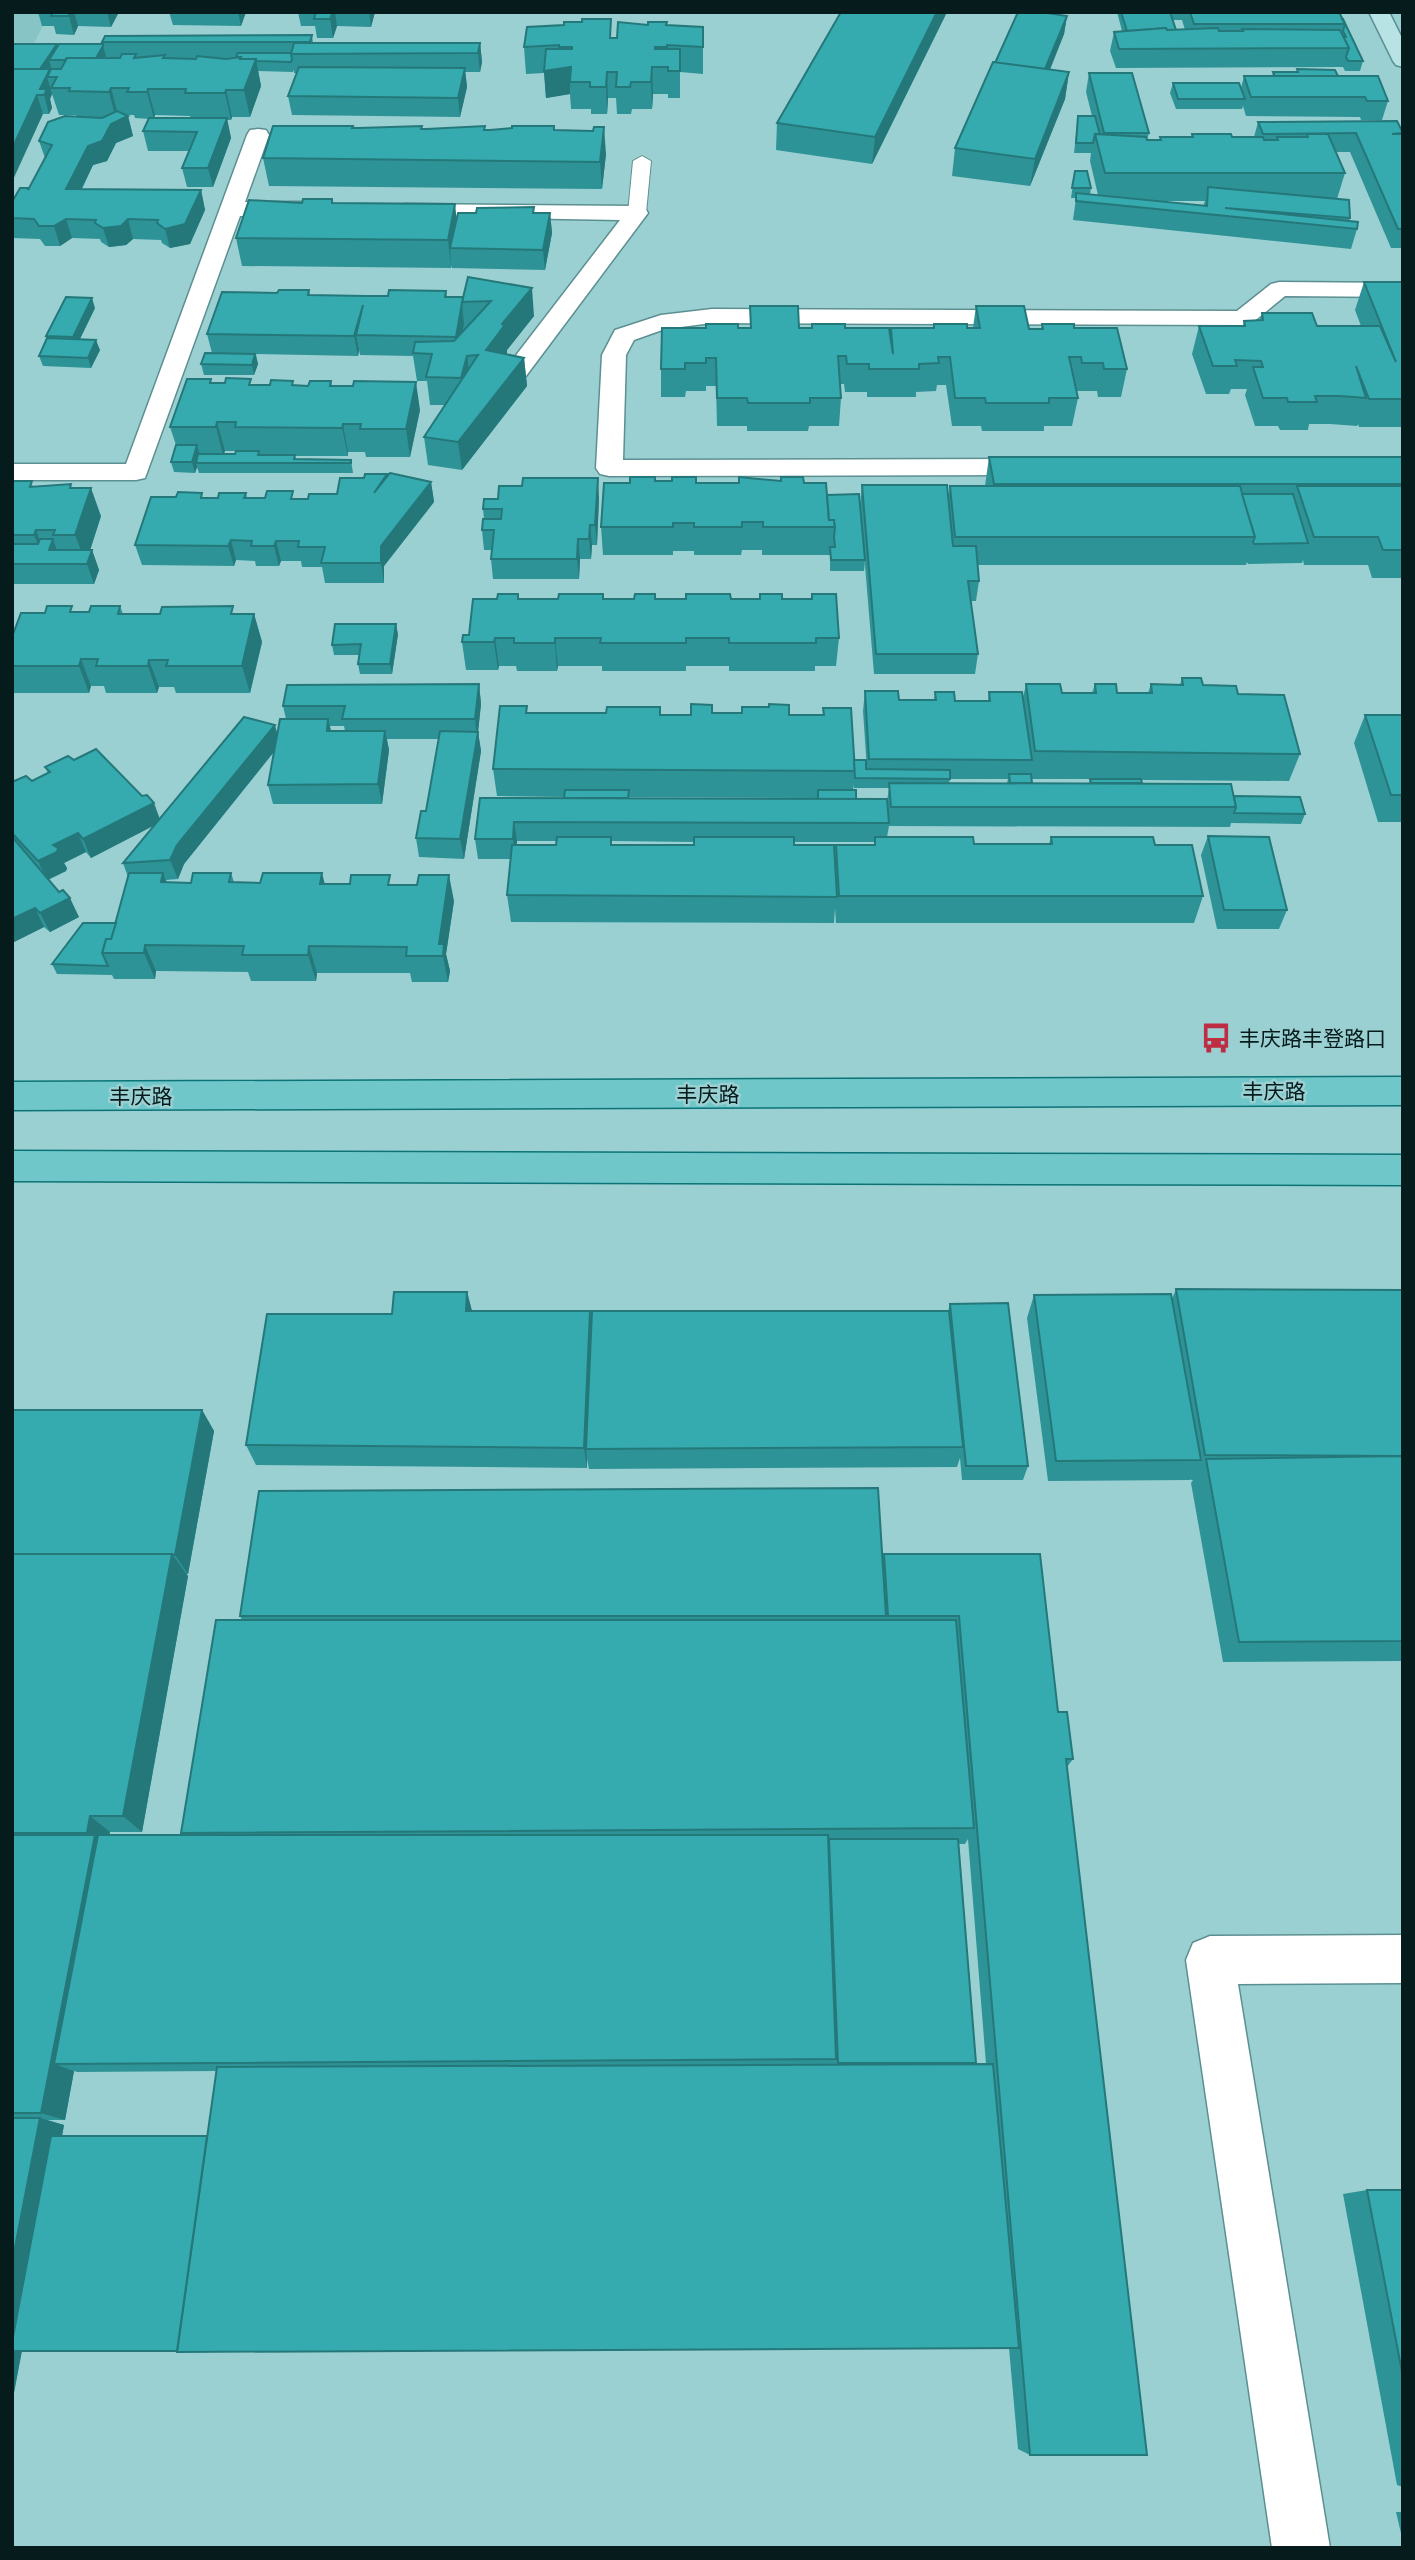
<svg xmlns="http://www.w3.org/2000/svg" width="1415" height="2560" font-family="Arial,'Noto Sans SC',sans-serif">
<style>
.built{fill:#86c4c6}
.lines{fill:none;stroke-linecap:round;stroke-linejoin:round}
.lane-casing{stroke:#5c8f91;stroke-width:2}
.street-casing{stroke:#5c8f91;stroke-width:3}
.secondary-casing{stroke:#5c8f91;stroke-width:3}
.primary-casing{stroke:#0c7376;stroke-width:3}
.lane{fill:#fff;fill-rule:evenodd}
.street{fill:#fff;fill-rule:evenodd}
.secondary{fill:#b7e3e4;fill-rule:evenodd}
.primary{fill:#6fc7ca;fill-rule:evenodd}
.wall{fill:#2e9396;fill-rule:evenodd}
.shaded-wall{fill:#25787a}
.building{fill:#35abaf;stroke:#25787a;stroke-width:2}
.labels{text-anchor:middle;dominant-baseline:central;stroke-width:5;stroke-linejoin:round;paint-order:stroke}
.poi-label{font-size:21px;fill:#061b1c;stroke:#9bd0d2;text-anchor:start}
.street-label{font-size:21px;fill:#061b1c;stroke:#9bd0d2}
</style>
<rect width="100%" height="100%" fill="#9bd0d2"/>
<!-- built -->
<path class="built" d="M12,12H50L12,87Z"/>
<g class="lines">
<!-- lane casing -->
<g class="lane-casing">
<path id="lane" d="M642,156L651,161L646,213L637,219L628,213L633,161Z"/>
</g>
<!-- street casing -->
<g class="street-casing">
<g id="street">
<path d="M258,129L266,130L269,135L245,202H300L308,204L311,209L308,214L300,216H240L145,478L136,480H12V464H126L247,135L250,130Z"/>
<path d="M405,204L637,206L645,208L648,213L526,376L517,379L508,376L504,371L620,220L397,216L394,211L397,206Z"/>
<path d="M1279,282L1403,283V297L1285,296L1252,323L1243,325L712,323L665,329L634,340L626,355L623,460L1041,459L1050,461L1054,467L1050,473L1041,475L609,476L600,474L596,468L602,355L615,330L661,315L712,309L1237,311L1271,284Z"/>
<path d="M1403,1935V1983L1238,1984L1330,2548H1272L1186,1960L1193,1943L1210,1936Z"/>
</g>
</g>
<!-- secondary casing -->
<g class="secondary-casing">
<path id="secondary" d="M1369,12H1389L1403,40V67L1396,65L1393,61Z"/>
</g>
<!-- primary casing -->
<g class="primary-casing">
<g id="primary">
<path d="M1403,1077V1105L12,1110V1082Z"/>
<path d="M12,1151L1403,1155V1185L12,1181Z"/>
</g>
</g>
<!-- lane -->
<use href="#lane" class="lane"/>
<!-- street -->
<use href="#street" class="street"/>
<!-- secondary -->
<use href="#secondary" class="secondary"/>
<!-- primary -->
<use href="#primary" class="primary"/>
</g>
<!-- wall -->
<g class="wall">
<path d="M38,12H119L111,27L78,26L74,35L56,34L54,26H42Z"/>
<path d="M169,12H246L241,26L173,25Z"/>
<path d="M298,12H375L371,27L337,26L333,38H317L315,26H301Z"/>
<path d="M947,12L872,164L776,150L777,123Z"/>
<path d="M1117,12H1340L1363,61L1360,71H1345L1343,67L1116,68L1110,51L1114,32L1122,31ZM1172,20H1182L1185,30H1176Z"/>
<path d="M1067,16L1064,34L1050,70L1069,72L1065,99L1030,186L952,176L955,148L995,63Z"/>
<path d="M667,25L703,27V74L680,72V98H668V94H653L652,109H632L631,114H617L616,98H608L607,114H591V109H571L570,94L546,98L544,73L526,74L524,47L617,38Z"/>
<path d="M312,35L313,43H480L482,62L480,72H465L467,87L460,117L292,115L288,96L297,73H294V70L293,72L258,71L261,86L250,117H232L231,120H227L231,138L213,187H187L182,168L189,151H148L143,131L149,119L135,118L134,115H125L128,116L133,136L116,143L107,161L93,165L82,189L201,190L205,210L190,244L170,248L162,243L161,240L133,239L126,245L109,247L101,242L100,239L72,238L60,246H45L40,239L12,238V202L28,190L45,158L39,141L77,117L76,115H59L52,94L50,99L52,108L49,114H43L12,44L58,46L103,44L102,42ZM155,115L190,116L191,118H154Z"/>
<path d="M1297,69L1338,76L1388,101L1382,120H1361L1360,117L1246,116L1243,106L1242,109H1176L1170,93L1173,83L1241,88L1244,76H1272L1273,72H1297Z"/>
<path d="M1089,73L1149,133L1147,140H1160V137H1191L1192,134L1232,137H1254L1258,122L1403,132V254L1401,248H1391L1350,152H1336L1345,173L1337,199L1350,218L1349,221L1357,229L1351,249L1073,220L1076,198H1071L1075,171L1091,188L1090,195H1098L1090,161L1091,153H1074L1078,116H1092L1086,92ZM1152,201H1205L1203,206Z"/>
<path d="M353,126V128L485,130L554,126V131L606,154L602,189L269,186L263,158Z"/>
<path d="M332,199L333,203L457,218L535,213H550L552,233L545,270L452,268V266L451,268L242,266L236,238L302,203Z"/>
<path d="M468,277L534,316L507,350V354L524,358L527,386L462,470L428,465L424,437L445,405H430L427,381H417L413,356L360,355L359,350L358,356L256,354L258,364L254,375H204L201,364L212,353L207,334L277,293L309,290L310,295L366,296H388L446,291L447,297H463Z"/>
<path d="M1364,282H1403V427H1359L1358,424L1357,426L1330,424H1309L1308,430H1280L1278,426H1255L1245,395L1247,389H1231L1229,394H1206L1192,354L1199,326H1243L1244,321L1260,320L1262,313L1317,326H1361L1355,310Z"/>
<path d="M750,306L799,328H845L890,336L891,328H933L934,324L973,328L976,306L1029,329H1041L1042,324L1074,328L1127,369L1121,397H1098L1097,391H1077L1078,398L1072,426H1044V431H982L981,426H952L946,385H937L936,391L916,392V397H867V392H845L844,384H840L841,398L839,426H809L808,431H747V426H717L716,386H706V391H686L685,397H661V369L738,328H750Z"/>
<path d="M95,308L80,339L100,350L91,368L43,366L39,356L47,338L46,336Z"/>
<path d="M331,381L332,386L420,410L410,457H366L365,452H348V456H295L296,459L351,460L353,473H199L197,467L195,473L174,472L171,462L176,445L170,427L212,383L308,386ZM225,451H241L235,454H224Z"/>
<path d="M989,457H1403V578H1372L1368,565H1304L1303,560L1302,563L1248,564L1247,562L1246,565H978L979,581L976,601H971L978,654L975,674H874L860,505L862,485L948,500L950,486H985Z"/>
<path d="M387,474V476L431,482L434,502L384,566V583H325L322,567H302L301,561H281L279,566H256L255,561L236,560L234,566L142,565L135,545L204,498H218L246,493L247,498L308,499L337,494L364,478Z"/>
<path d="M12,481L34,486L73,488L101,516L90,550H92L99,570L94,584H12Z"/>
<path d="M655,481L696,483H804L827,495L865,560L864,571H830V555H762V550H742L741,555H694V551H673V555H603L601,527Z"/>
<path d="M599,498L597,545H592L591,559H580L579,579H493L491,559L492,550H484L482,530L484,519L483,509Z"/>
<path d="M518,594L519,599H782L839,638L836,666H815V671H729V666H686V671H602V666H558L557,671H517L516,666H499L498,670H466L462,642L497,599Z"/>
<path d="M120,606L123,614H254L262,642L250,693H176L174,687H159L157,693H106L104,686H91L89,693H14L12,689V637L74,612H89Z"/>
<path d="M398,634L392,674H360L358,664L359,655H334L332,645Z"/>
<path d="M1182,678L1203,685L1238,694L1300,754L1289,781L1141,780L1142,783L1234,796L1305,814L1301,824L1231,823L1230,827L889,826L887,837L974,844H1049L1051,837L1155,845L1203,896L1194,923H836L835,908L834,923L511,922L507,895L511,859H478L475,839L564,798V797L497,796L493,769L527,706V713L660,715L712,713L823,715V708L854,760L867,769L863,711L865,691L899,700H934L935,692L955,701H988L989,692L1023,698L1026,684L1062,693H1092L1095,684L1117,693H1148L1151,684L1180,685ZM950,779H1008L1007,783H949ZM1031,779H1090L1089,783H1032ZM854,784V788H889L887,801L856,799L853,790ZM629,797L817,798H629ZM517,841H556V845H517ZM611,841L694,842V845H611ZM794,842H874V845H836L834,861L794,845Z"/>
<path d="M479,684L481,704L478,732L481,751L464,859L419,857L416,838L426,811L439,739H387L389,750L382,804H273L268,785L274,752L184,864L178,879L166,880L167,882L191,883L231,873L234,882L392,885L454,901L446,954L450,971L448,982H412L410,973H317L316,981H251L248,972L156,971L155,979H114L112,975L57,974L52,964L116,923L128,877L123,863L154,825L91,858L86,852L64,863L67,868L66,871L48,880L79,917L50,932L44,927L12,943V782L32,781L48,773L45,767L160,819L277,734L286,719L283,706ZM330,726H344L345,731H331Z"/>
<path d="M1365,715H1403V822H1378L1354,743Z"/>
<path d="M1208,836L1287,910L1279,929H1217L1201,855Z"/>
<path d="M1176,1289L1403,1290V1661L1223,1662L1191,1483L1193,1480H1191V1479L1190,1480L1048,1481L1027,1318L1034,1295L1172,1299Z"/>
<path d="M467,1292L472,1311H590L591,1323L948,1311L950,1304L1028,1466L1023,1480H962L960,1458L957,1467L589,1469L587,1459V1468L256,1465L246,1445L392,1314Z"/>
<path d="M12,1410H202L214,1431L188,1574H186L188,1576L142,1832H110L109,1835H184L181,1833L242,1620L240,1616L882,1560L884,1554H1040L1058,1712L1073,1759L1067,1767L1030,2455L1018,2449L1009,2348L22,2351L12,2403ZM968,1839L986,2064H975L976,2063L959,1844H965ZM74,2071L77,2072L216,2071L207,2136H62L64,2125L47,2120H65Z"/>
<path d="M1367,2190H1403V2487L1397,2485L1343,2194Z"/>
<path d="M1396,2512H1403V2542Z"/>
</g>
<!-- shaded-wall -->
<g class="shaded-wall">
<path d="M70,12H74L78,26L74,35L69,16Z"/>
<path d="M107,12H119L111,27Z"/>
<path d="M238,12H246L241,26Z"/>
<path d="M333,12H335L337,26L333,38L330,19Z"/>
<path d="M369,12H375L371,27Z"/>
<path d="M937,12H947L872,164L875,137Z"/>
<path d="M1067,16L1064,34L1041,91L1044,72Z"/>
<path d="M480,43L482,62L480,72L478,53Z"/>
<path d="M57,44L60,53L49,60L51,67L50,70L52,77H47L52,94L50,99L52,108L49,114L44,95H41L36,75Z"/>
<path d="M103,46L106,56L90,81L87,71Z"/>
<path d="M256,59L261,86L250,117L244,90Z"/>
<path d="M571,67L570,82V94L546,98L544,71Z"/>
<path d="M652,67L653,94L652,109L651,82Z"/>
<path d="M465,68L467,87L460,117L458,98Z"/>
<path d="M607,72L608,98L607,114L606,87Z"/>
<path d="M1069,72L1065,99L1030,186L1035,159Z"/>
<path d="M111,88L118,115L116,119L109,92Z"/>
<path d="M148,89L155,115L154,119L147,92Z"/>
<path d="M226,90L232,117L231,120L225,93Z"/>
<path d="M37,95L43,114L12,182V149Z"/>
<path d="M128,116L133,136L116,143L107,161L93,165L72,208L66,189L88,146L111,124Z"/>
<path d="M227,118L231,138L213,187L208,168Z"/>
<path d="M604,127L606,154L602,189L600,162Z"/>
<path d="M201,190L205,210L190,244L170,248L165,229Z"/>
<path d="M455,204L458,231L450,248L451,268L448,240Z"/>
<path d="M550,213L552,233L545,270L543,250Z"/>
<path d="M66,219L72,238L60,246L54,226Z"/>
<path d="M128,219L133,239L126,245L109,247L103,228Z"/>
<path d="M532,288L534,316L507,350V354L489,378L486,350L502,324Z"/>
<path d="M92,298L95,308L76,347L73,337Z"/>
<path d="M462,304L464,324L458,357L456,337Z"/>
<path d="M363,305L356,335L359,350L358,356L354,336Z"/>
<path d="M96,340L100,350L91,368L88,358Z"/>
<path d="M255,354L258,364L254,375L252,365Z"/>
<path d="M467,356L471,384L465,406L461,378Z"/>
<path d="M524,358L527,386L462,470L458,442Z"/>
<path d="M416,382L420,410L410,457L406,429Z"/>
<path d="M217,422L225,451L223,455L216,427Z"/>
<path d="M343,424L348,452V456L342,428Z"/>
<path d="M197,445L200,455L196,463L197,467L195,473L192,462Z"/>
<path d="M598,478L599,498L597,545L595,525Z"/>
<path d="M431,482L434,502L384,566V583L381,563V546Z"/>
<path d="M91,488L101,516L86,563L75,535Z"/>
<path d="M590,525L592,545L591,559L589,539Z"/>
<path d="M36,530L46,558L45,563L34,535Z"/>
<path d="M53,539L60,559L49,550Z"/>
<path d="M578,539L580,559L579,579L577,559Z"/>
<path d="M231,540L236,560L234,566L228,546Z"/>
<path d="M276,541L281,561L279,566L274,546Z"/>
<path d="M92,550L99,570L94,584L87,564Z"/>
<path d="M254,614L262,642L250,693L242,666Z"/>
<path d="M396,624L398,634L392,674L390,664Z"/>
<path d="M495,638L499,666L498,670L494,642Z"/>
<path d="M555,638L558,666L557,671L555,643Z"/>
<path d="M81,659L91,686L89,693L79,666Z"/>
<path d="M149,660L159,687L157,693L148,666Z"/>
<path d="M479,684L481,704L478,732L481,751L464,859L460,839L477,737L475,719Z"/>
<path d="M328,719L333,739L327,731Z"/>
<path d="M275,725L280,744L184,864L178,879L170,860L177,845Z"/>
<path d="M385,731L389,750L382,804L378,784Z"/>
<path d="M154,803L161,822L91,858L83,839Z"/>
<path d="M514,822L517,841L515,859L513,839Z"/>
<path d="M78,833L86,852L64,863L67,868L66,871L47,880L38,861L53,845Z"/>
<path d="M163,873L173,900L161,882Z"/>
<path d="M322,873L329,900L320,884Z"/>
<path d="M449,875L454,901L446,954L450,971L448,982L443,956L439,944Z"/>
<path d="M70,898L79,917L50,932L40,913Z"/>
<path d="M35,908L44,927L12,943V919Z"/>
<path d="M145,945L156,971L155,979L144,953Z"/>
<path d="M309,946L317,973L316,981L308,955Z"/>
<path d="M467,1292L473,1315L466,1311Z"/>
<path d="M590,1311L593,1333L586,1449L587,1459V1468L584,1448Z"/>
<path d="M202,1410L214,1431L188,1574L175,1555Z"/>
<path d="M172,1554L188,1576L142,1832L123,1816Z"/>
<path d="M90,1816L110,1832L54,2064L74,2071L65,2120L41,2113L94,1838L87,1833Z"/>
<path d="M40,2118L64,2125L12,2403V2263Z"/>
</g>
<!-- building -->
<g class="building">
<path d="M53,12H70L69,16H51Z"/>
<path d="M316,12H333L330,19H314Z"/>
<path d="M841,12H937L875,137L777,123Z"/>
<path d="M1018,12H1040L1067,16L1045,69L995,63Z"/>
<path d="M1121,12H1170L1176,30H1167L1166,28L1127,31Z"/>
<path d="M1190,12H1339L1345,24H1194Z"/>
<path d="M582,19H611L610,38H617L618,22L648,25V22H667L666,25L703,27V47L667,45V47H655V49H680V71H668V67H652L651,82H631L630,87H616L617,72H607L606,87H590V82H570L571,67L544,71L546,49H572V47H559V45L524,47L527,27L564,25V22H582Z"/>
<path d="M1342,19H1343L1363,61H1348L1346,57L1349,48L1343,37H1346L1343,31L1345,24Z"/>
<path d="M1166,28L1167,30L1218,28L1219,31H1243L1242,29L1340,30L1349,48L1119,49L1114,32Z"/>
<path d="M312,35L310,42H102L105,36Z"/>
<path d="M294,43H480L478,53L291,54Z"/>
<path d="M12,44H57L40,69H12Z"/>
<path d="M59,44H103V46L96,58H67L65,60H49Z"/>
<path d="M238,53H291L292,60L291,62L256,61V59H241V57H236Z"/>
<path d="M122,54H136L134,58L165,55L163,58L196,59L197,56L226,59L241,57L240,59H256L244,90H226L225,93H185L186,89H148L147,92H127L129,88H111L109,92L69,91L70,88H51L57,77H47L51,69H61L67,58H120Z"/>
<path d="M993,62L1069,72L1035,159L955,148Z"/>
<path d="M299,67L465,68L458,98L288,96Z"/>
<path d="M12,69H50L40,89H47L44,95H37L12,149Z"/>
<path d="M1297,69L1335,70L1338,76H1275L1273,72H1298Z"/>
<path d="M1089,73H1132L1149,133H1104Z"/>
<path d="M1244,76H1378L1388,101H1367L1365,97H1251Z"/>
<path d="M1173,83H1239L1245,99H1178Z"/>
<path d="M117,111L128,116L111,124L102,141L88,146L66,189L201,190L185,224L165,229L157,223L158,220L128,219L121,226L103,228L95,223L96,220L66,219L54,226H39L34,219L12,218V202L20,188H28V190L52,145L39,141L48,122L65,116L102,118Z"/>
<path d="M1078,116H1095L1100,135L1095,134L1093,143H1076Z"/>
<path d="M149,118H227L208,168H182L197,132L143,131Z"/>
<path d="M1397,121L1403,133L1392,134H1403V229H1398L1356,133L1263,134L1258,122Z"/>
<path d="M273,126H353L352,128H358L422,126L421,129H426L485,126L484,130H490L512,128V126H554V130L593,131L594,127H604L600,162L263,158Z"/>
<path d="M1095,134L1146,137L1147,140H1161L1160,137H1193L1192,134H1231L1232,137H1263L1264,140H1278L1277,137H1308L1307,134H1328L1345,173H1105Z"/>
<path d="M1075,171H1087L1091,188H1072Z"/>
<path d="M1208,187L1349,200L1350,218L1225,208L1358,222L1357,229L1076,201V193L1207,206Z"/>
<path d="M303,199H332V203L455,204L448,240L236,238L249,200L302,203Z"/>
<path d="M534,207L533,213H550L543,250L450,248L458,213H476L477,208Z"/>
<path d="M468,277L532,288L502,324L504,326L486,350L524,358L458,442L424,437L478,355L467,356L461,378L426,377L432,354L413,353L415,342L454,341L491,301L462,302Z"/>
<path d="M1364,282H1403V399H1369L1356,366L1366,398L1340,396H1315L1317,402H1288L1287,398H1263L1253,367H1263L1261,361L1235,360L1237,366H1213L1199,326H1245L1244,321L1263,320L1262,313H1312L1317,326H1380L1396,362Z"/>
<path d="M279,290H309L308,295L366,296H388L389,290L446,291L445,297H463L456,337L356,335L363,305L354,336L207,334L222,292L277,293Z"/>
<path d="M66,297L92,298L73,337L46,336Z"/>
<path d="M750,306H798L799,328H812V324H845V328H889L893,354L891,328H934V324H967V328H980L976,306H1024L1029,329H1043L1042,324H1074V328H1117L1127,369H1104L1103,363H1082L1081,357H1069L1078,398H1049V403H986L985,398H955L950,357H938L939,363L919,364V369H869V364H847L846,356H838L841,398H810V403H748L747,398H717L716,358H706V363H685V369H661L662,328H706V324H738V328H751Z"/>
<path d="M47,338L96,340L88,358L39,356Z"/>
<path d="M205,353L255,354L252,365L201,364Z"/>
<path d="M226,378L251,379L249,385H270L271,380L293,381L292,385L308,386L310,381H331L330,386H353L354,381L416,382L406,429H360L361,424H343L342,428L235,427L236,422H217L216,427H170L187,379H211L210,383H225Z"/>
<path d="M176,445H197L192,462H171Z"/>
<path d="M236,451H259L258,455H295L294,459L351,460V463H196L198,454H235Z"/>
<path d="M989,457H1403V484H994Z"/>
<path d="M390,473L431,482L381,546V563H321L325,547H298L299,541H276L274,546H251L252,541L231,540L228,546L135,545L151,497H176L178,492L202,493L201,498H218L219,493H246L244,498H265L267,491H293L291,499H308L309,494H337L340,478H364L365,474H387L374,493Z"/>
<path d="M630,477H655V481H672V477H696V483H739V477L781,481V477H803L804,483H826L829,520H834L835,527H763V522H742V527H694V523H673V527H601L604,483H630Z"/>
<path d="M523,478H598L595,525H590L589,539H578L577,559H491L494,530H482L483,519H501L502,509H483L484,499H498L499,486H522Z"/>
<path d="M12,481H32L30,487L71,484L70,488H91L75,535H53L55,530H36L34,535H12Z"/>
<path d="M862,485H947L953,546H976L979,581H968L978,654H876Z"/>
<path d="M950,486H1240L1255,537H955Z"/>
<path d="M1297,486H1403V550H1383L1378,537H1314Z"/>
<path d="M859,494L865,560H831L830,547H835L834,537L835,527L834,520H829L827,495Z"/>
<path d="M1242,494H1293L1308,543L1254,544L1253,542L1255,537Z"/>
<path d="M40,539H53L49,550H92L87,564H12V544H38Z"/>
<path d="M498,594H518V599H558L559,594H603V599H634L635,594H655V599H686V594H730L731,599H760V594H782V599H812V594H836L839,638H816V643H729V638H686V643H600L601,638H555V643H514V638H495L494,642H462L463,635H469L473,599H497Z"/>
<path d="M47,606H72L70,612H89L91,606H120L118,614H160L162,607L233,606L231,614H254L242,666H166L168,660H149L148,666H96L98,659H81L79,666H12V637L21,613H45Z"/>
<path d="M335,624H396L390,664H358L361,644L332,645Z"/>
<path d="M1182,678H1201L1203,685L1236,686L1238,694L1284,695L1300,754L1035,751L1026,684H1060L1062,693H1096L1095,684H1116L1117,693H1152L1151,684L1183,685Z"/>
<path d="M479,684L475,719H342L345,706H283L287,685Z"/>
<path d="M865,691H898L899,700H936L935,692H954L955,701H990L989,692H1022L1032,760L869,759Z"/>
<path d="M691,704L712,705V713H742V707H769V704L789,705V715H824L823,708H851L855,771L493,769L500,706H527L526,713H606L607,707H660V715H691Z"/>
<path d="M1365,715H1403V795H1391Z"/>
<path d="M244,717L275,725L177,845L170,860L123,863Z"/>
<path d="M280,719H328L327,731H385L378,784L268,785Z"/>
<path d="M440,731L478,732L460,839L416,838L421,811H426Z"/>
<path d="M96,749L142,796L147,795L154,803L83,839L78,833L53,845L58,848L57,852L38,861L12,833V782L26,776L32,781L50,772L45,767L68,756L74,760Z"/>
<path d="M854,760H866V769L950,770V779L855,778Z"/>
<path d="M1009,774H1031L1032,783H1010Z"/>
<path d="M1090,779H1141L1142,783H1091Z"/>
<path d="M889,783L1231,784L1236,807H891Z"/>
<path d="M565,790H629L628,798H564Z"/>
<rect x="818" y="790" width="38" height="9"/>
<path d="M1234,796L1300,797L1305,814L1234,813L1236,807Z"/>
<path d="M480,798L887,799L889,823L514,822L513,839H475Z"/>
<path d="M1208,836L1269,837L1287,910H1224Z"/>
<path d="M557,837H611V845H694V837H794V845H834L837,897L507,895L512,845H556Z"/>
<path d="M875,837H973L974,844H1052L1051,837H1153L1155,845H1192L1203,896H839L836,845H875Z"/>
<path d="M14,839L59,892L63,890L70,898L40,913L35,908L12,919V840Z"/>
<path d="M129,873H163L161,882L191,883L193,873H231L229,882L260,883L263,873H322L320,884H350L351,875H390L388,885H417L419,875H449L439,944H444L443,956H406L407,947L309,946L308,955H242L244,946L145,945L144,953H102L106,939H111Z"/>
<path d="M83,923H116L111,939H106L102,953L108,966L52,964Z"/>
<path d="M1176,1289L1403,1290V1456L1205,1455Z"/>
<path d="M394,1292H467L466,1311H590L584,1448L246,1445L267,1314H392Z"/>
<path d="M1171,1294L1201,1460L1056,1461L1034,1295Z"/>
<path d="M1008,1303L1028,1466H966L950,1304Z"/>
<path d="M592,1311H949L963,1447L586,1449Z"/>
<path d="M12,1410H202L175,1555H173L172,1554H12Z"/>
<path d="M1403,1456V1641L1239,1642L1206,1459Z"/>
<path d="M878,1488L886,1616H240L259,1491Z"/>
<path d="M12,1554H172L123,1816H90L87,1833H12Z"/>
<path d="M884,1554H1040L1058,1712H1067L1073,1759H1066L1147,2455H1030L959,1616H888Z"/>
<path d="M216,1620H956L974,1828L181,1833Z"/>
<path d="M12,1835H95L41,2113H12Z"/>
<path d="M98,1835H828L836,2059L54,2064Z"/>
<path d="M829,1839H958L976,2063H838Z"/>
<path d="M993,2064L1019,2348L177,2352L217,2067Z"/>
<path d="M12,2118H40L12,2263Z"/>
<path d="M51,2136H207L177,2351H12V2342Z"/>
<path d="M1367,2190H1403V2377Z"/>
</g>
<!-- icons -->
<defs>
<g id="bus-bare" transform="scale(2.415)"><path d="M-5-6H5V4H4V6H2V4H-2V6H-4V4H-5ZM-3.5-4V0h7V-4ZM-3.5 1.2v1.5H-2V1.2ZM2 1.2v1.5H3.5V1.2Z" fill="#be2d41" stroke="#9bd0d2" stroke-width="2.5" paint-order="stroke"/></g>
</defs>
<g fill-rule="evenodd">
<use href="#bus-bare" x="1216" y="1038"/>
</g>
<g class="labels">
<!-- poi labels -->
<g class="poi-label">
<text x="1239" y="1038">丰庆路丰登路口</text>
</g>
<!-- street labels -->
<g class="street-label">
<text x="1274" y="1091">丰庆路</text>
<text x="708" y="1094">丰庆路</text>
<text x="141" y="1096">丰庆路</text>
</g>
</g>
<!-- border -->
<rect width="1415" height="2560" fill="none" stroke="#061b1c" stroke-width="28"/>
</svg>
